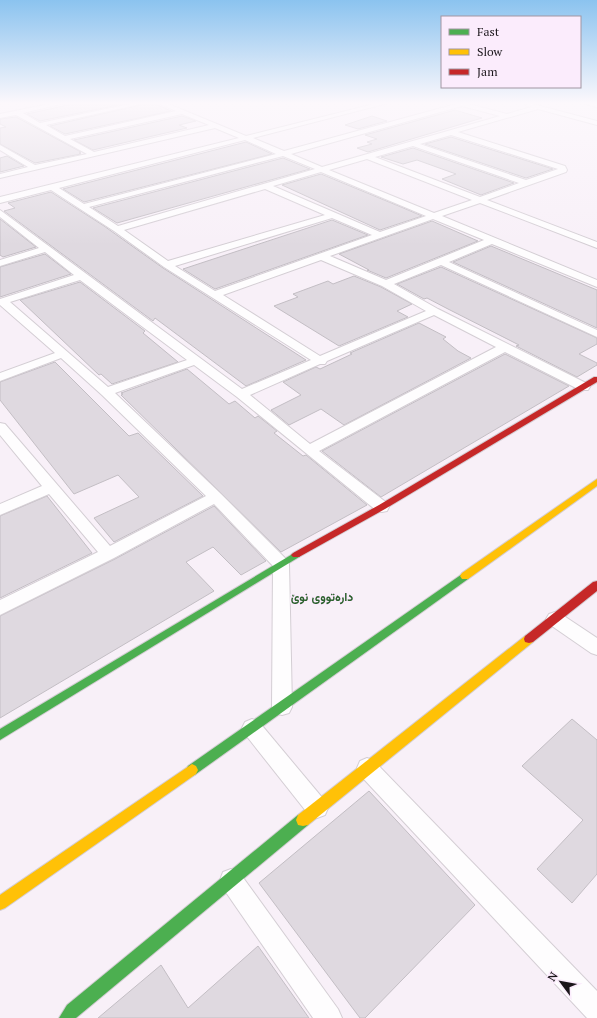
<svg xmlns="http://www.w3.org/2000/svg" width="597" height="1018" font-family="'PT Serif',Vazirmatn,serif">
<style>
.building{fill:#dfd9e0;stroke:#c3bec4}
.lines{fill:none;stroke-linecap:round;stroke-linejoin:round}
.street-casing{stroke:#d4ced4;stroke-width:2}
.fast-casing{stroke:#d4ced4;stroke-width:2}
.slow-casing{stroke:#d4ced4;stroke-width:2}
.jam-casing{stroke:#d4ced4;stroke-width:2}
.street{fill:#fefdfe;fill-rule:evenodd}
.fast{fill:#4caf50;fill-rule:evenodd}
.slow{fill:#ffc107;fill-rule:evenodd}
.jam{fill:#c62828;fill-rule:evenodd}
.labels{text-anchor:middle;dominant-baseline:central;stroke-width:3;stroke-linejoin:round;paint-order:stroke}
.neighbourhood-label{font-size:12px;font-weight:bold;fill:#2a602c;stroke:#fbecfc}
</style>
<rect width="100%" height="100%" fill="#f8f0f8"/>
<!-- building -->
<g class="building">
<path d="M77,103H128L40,121L27,114Z"/>
<path d="M146,103H153L171,111L65,134L50,126L145,104Z"/>
<path d="M455,110L482,118L368,152L357,148L372,144L367,142L377,139L365,135Z"/>
<path d="M182,116L196,121L179,125L187,128L93,150L74,140Z"/>
<path d="M372,116L387,121L358,129L345,125Z"/>
<path d="M16,117L81,152L79,153L81,154L35,163L0,144V128L6,127L0,124V119Z"/>
<path d="M451,137L553,169L526,178L425,144Z"/>
<path d="M246,142L272,154L84,202L63,189Z"/>
<path d="M413,148L514,183L481,195L442,179L456,174L417,160L403,164L381,157Z"/>
<path d="M7,156L24,166L0,172V158Z"/>
<path d="M283,158L310,169L117,223L93,208Z"/>
<path d="M321,174L401,207L422,216L380,230L282,185Z"/>
<path d="M51,192L104,226L163,268L306,360L246,386L155,318L153,321L4,211L15,208L8,203Z"/>
<path d="M0,219L36,247L3,257L0,255Z"/>
<path d="M332,220L368,235L215,289L183,269Z"/>
<path d="M432,221L478,241L386,278L367,270H369L339,254Z"/>
<path d="M491,246L597,290V328L453,262Z"/>
<path d="M45,254L71,274L0,297V267Z"/>
<path d="M441,267L597,338V344L579,354L597,363V365L577,377L516,346L519,345L448,309L427,298L424,299L397,284Z"/>
<path d="M354,276L381,287L412,304L397,311L408,317L339,346L274,306L298,297L293,294L328,281L333,284Z"/>
<path d="M80,282L145,331L143,333L178,362L112,384L101,374L99,375L20,300Z"/>
<path d="M419,323L446,337L443,339L458,351L471,358L344,425L321,409L289,425L271,410L301,395L283,382L316,367L320,369L352,354L350,353Z"/>
<path d="M505,354L569,386L381,497L322,451Z"/>
<path d="M55,362L129,436L138,433L203,496L114,542L94,518L139,497L118,475L74,494L0,400V382Z"/>
<path d="M187,369L229,404L235,401L255,418L258,416L277,431L274,433L303,456L306,455L367,505L281,552L121,395L123,394L121,393Z"/>
<path d="M47,496L92,553L0,598V516Z"/>
<path d="M214,506L266,561L241,575L213,547L186,562L214,591L0,718V616L115,559Z"/>
<path d="M572,719L597,740V874L572,903L537,869L583,820L522,766Z"/>
<path d="M369,791L475,905L365,1018H360L259,883Z"/>
<path d="M258,946L309,1018H98L161,965L188,1008Z"/>
</g>
<g class="lines">
<!-- street casing -->
<g class="street-casing">
<g id="street">
<path d="M54,103H65L23,113L40,123L134,103H145L46,125L65,136L176,111L158,103H166L246,136L378,103H388L253,138L284,151L456,104L455,103H465L507,114L531,107L526,105L529,103L597,121V125L538,109L458,132L565,166L567,170L566,172L487,200L597,242V248L480,203L442,216L597,280V287L492,244L449,262L597,330V337L441,265L394,284L438,309L588,384L590,387L588,390H580L505,352L319,451L387,503L389,507L387,511L382,512L377,511L237,397L194,365L115,393L221,494L287,560L289,564L292,707L289,713L282,715L275,713L272,707L273,566L214,504L114,558L0,615V600L98,552L49,494L0,515V504L42,486L0,435V423L5,424L110,546L206,496L102,395L61,358L0,381V373L55,353L0,305V299L74,275L45,252L0,266V260L39,248L0,217V210L242,389L311,360L164,267L114,231L51,190L0,203V197L239,138L215,128L0,178V174L28,167L0,150V145L35,165L87,154L16,115L0,118V114ZM462,106L500,116L322,167L291,154ZM182,114L209,125L94,152L70,139ZM451,135L558,169L526,180L420,144ZM245,140L276,154L84,204L59,188ZM413,146L519,183L480,197L375,157ZM283,156L315,169L118,226L89,207ZM367,159L472,200L434,213L329,170ZM321,172L426,216L380,232L273,186ZM265,189L325,215L168,261L124,230ZM332,218L372,235L215,291L175,266ZM433,219L484,240L386,280L330,256ZM321,260L382,286L426,311L320,356L223,295ZM80,280L187,360L108,387L10,302ZM434,315L496,347L310,444L250,395L320,364H325L327,361Z"/>
<path d="M584,103H597V107L585,104Z"/>
<path d="M555,612L561,614L597,638V655L591,653L549,624L546,619L549,614Z"/>
<path d="M252,719L259,722L325,801L328,808L325,815L317,818L309,815L245,734L242,728L245,722Z"/>
<path d="M367,758L374,761L597,991V1018H587L360,775L357,768L360,761Z"/>
<path d="M231,869L239,872L338,1009L342,1018H313L223,888L220,880L223,872Z"/>
</g>
</g>
<!-- fast casing -->
<g class="fast-casing">
<g id="fast">
<path d="M296,552L299,553L301,555L299,557L0,740V729Z"/>
<path d="M465,572L468,573L470,576L468,579L196,774L192,776L188,774L186,770L188,766Z"/>
<path d="M303,814L308,815L310,820L308,825L76,1018H59L67,1005L298,815Z"/>
</g>
</g>
<!-- slow casing -->
<g class="slow-casing">
<g id="slow">
<path d="M597,479V486L468,579H462L460,576L462,573Z"/>
<path d="M529,635L533,636L534,639L533,642L308,825L303,826L298,825L296,820L298,815L525,636Z"/>
<path d="M192,764L196,766L198,770L196,774L5,908L0,910V895Z"/>
</g>
</g>
<!-- jam casing -->
<g class="jam-casing">
<g id="jam">
<path d="M594,377H597V382L385,509L299,557H293L291,555L293,553L379,505Z"/>
<path d="M597,581V591L533,642L529,643L525,642L524,639L525,636L593,582Z"/>
</g>
</g>
<!-- street -->
<use href="#street" class="street"/>
<!-- fast -->
<use href="#fast" class="fast"/>
<!-- slow -->
<use href="#slow" class="slow"/>
<!-- jam -->
<use href="#jam" class="jam"/>
</g>
<!-- sky -->
<linearGradient id="sky" x2="0" y2="1"><stop stop-color="#8bc3ef"/><stop offset="0.42" stop-color="#fcf8fc"/><stop offset="1" stop-color="#fcf8fc" stop-opacity="0"/></linearGradient>
<rect width="597" height="245" fill="url(#sky)"/>
<g class="labels">
<!-- neighbourhood labels -->
<g class="neighbourhood-label">
<text x="322" y="596">دارەتووی نوێ</text>
</g>
</g>
<!-- legend -->
<rect x="441" y="16" width="140" height="72" fill="#fbecfc" stroke="#a196a2"/>
<rect x="449" y="29" width="20" height="6" fill="#4caf50" stroke="#a196a2"/>
<text x="477" y="36" font-size="12" fill="#1b161b">Fast</text>
<rect x="449" y="49" width="20" height="6" fill="#ffc107" stroke="#a196a2"/>
<text x="477" y="56" font-size="12" fill="#1b161b">Slow</text>
<rect x="449" y="69" width="20" height="6" fill="#c62828" stroke="#a196a2"/>
<text x="477" y="76" font-size="12" fill="#1b161b">Jam</text>
<!-- north arrow -->
<g transform="translate(561 982) rotate(302)" stroke="#fbecfc" stroke-width="3" paint-order="stroke">
<path d="M0-3L7 15L0 10L-7 15Z" fill="#1b161b"/>
<text y="-6" font-size="11" font-weight="bold" text-anchor="middle" fill="#1b161b">N</text>
</g>
</svg>
